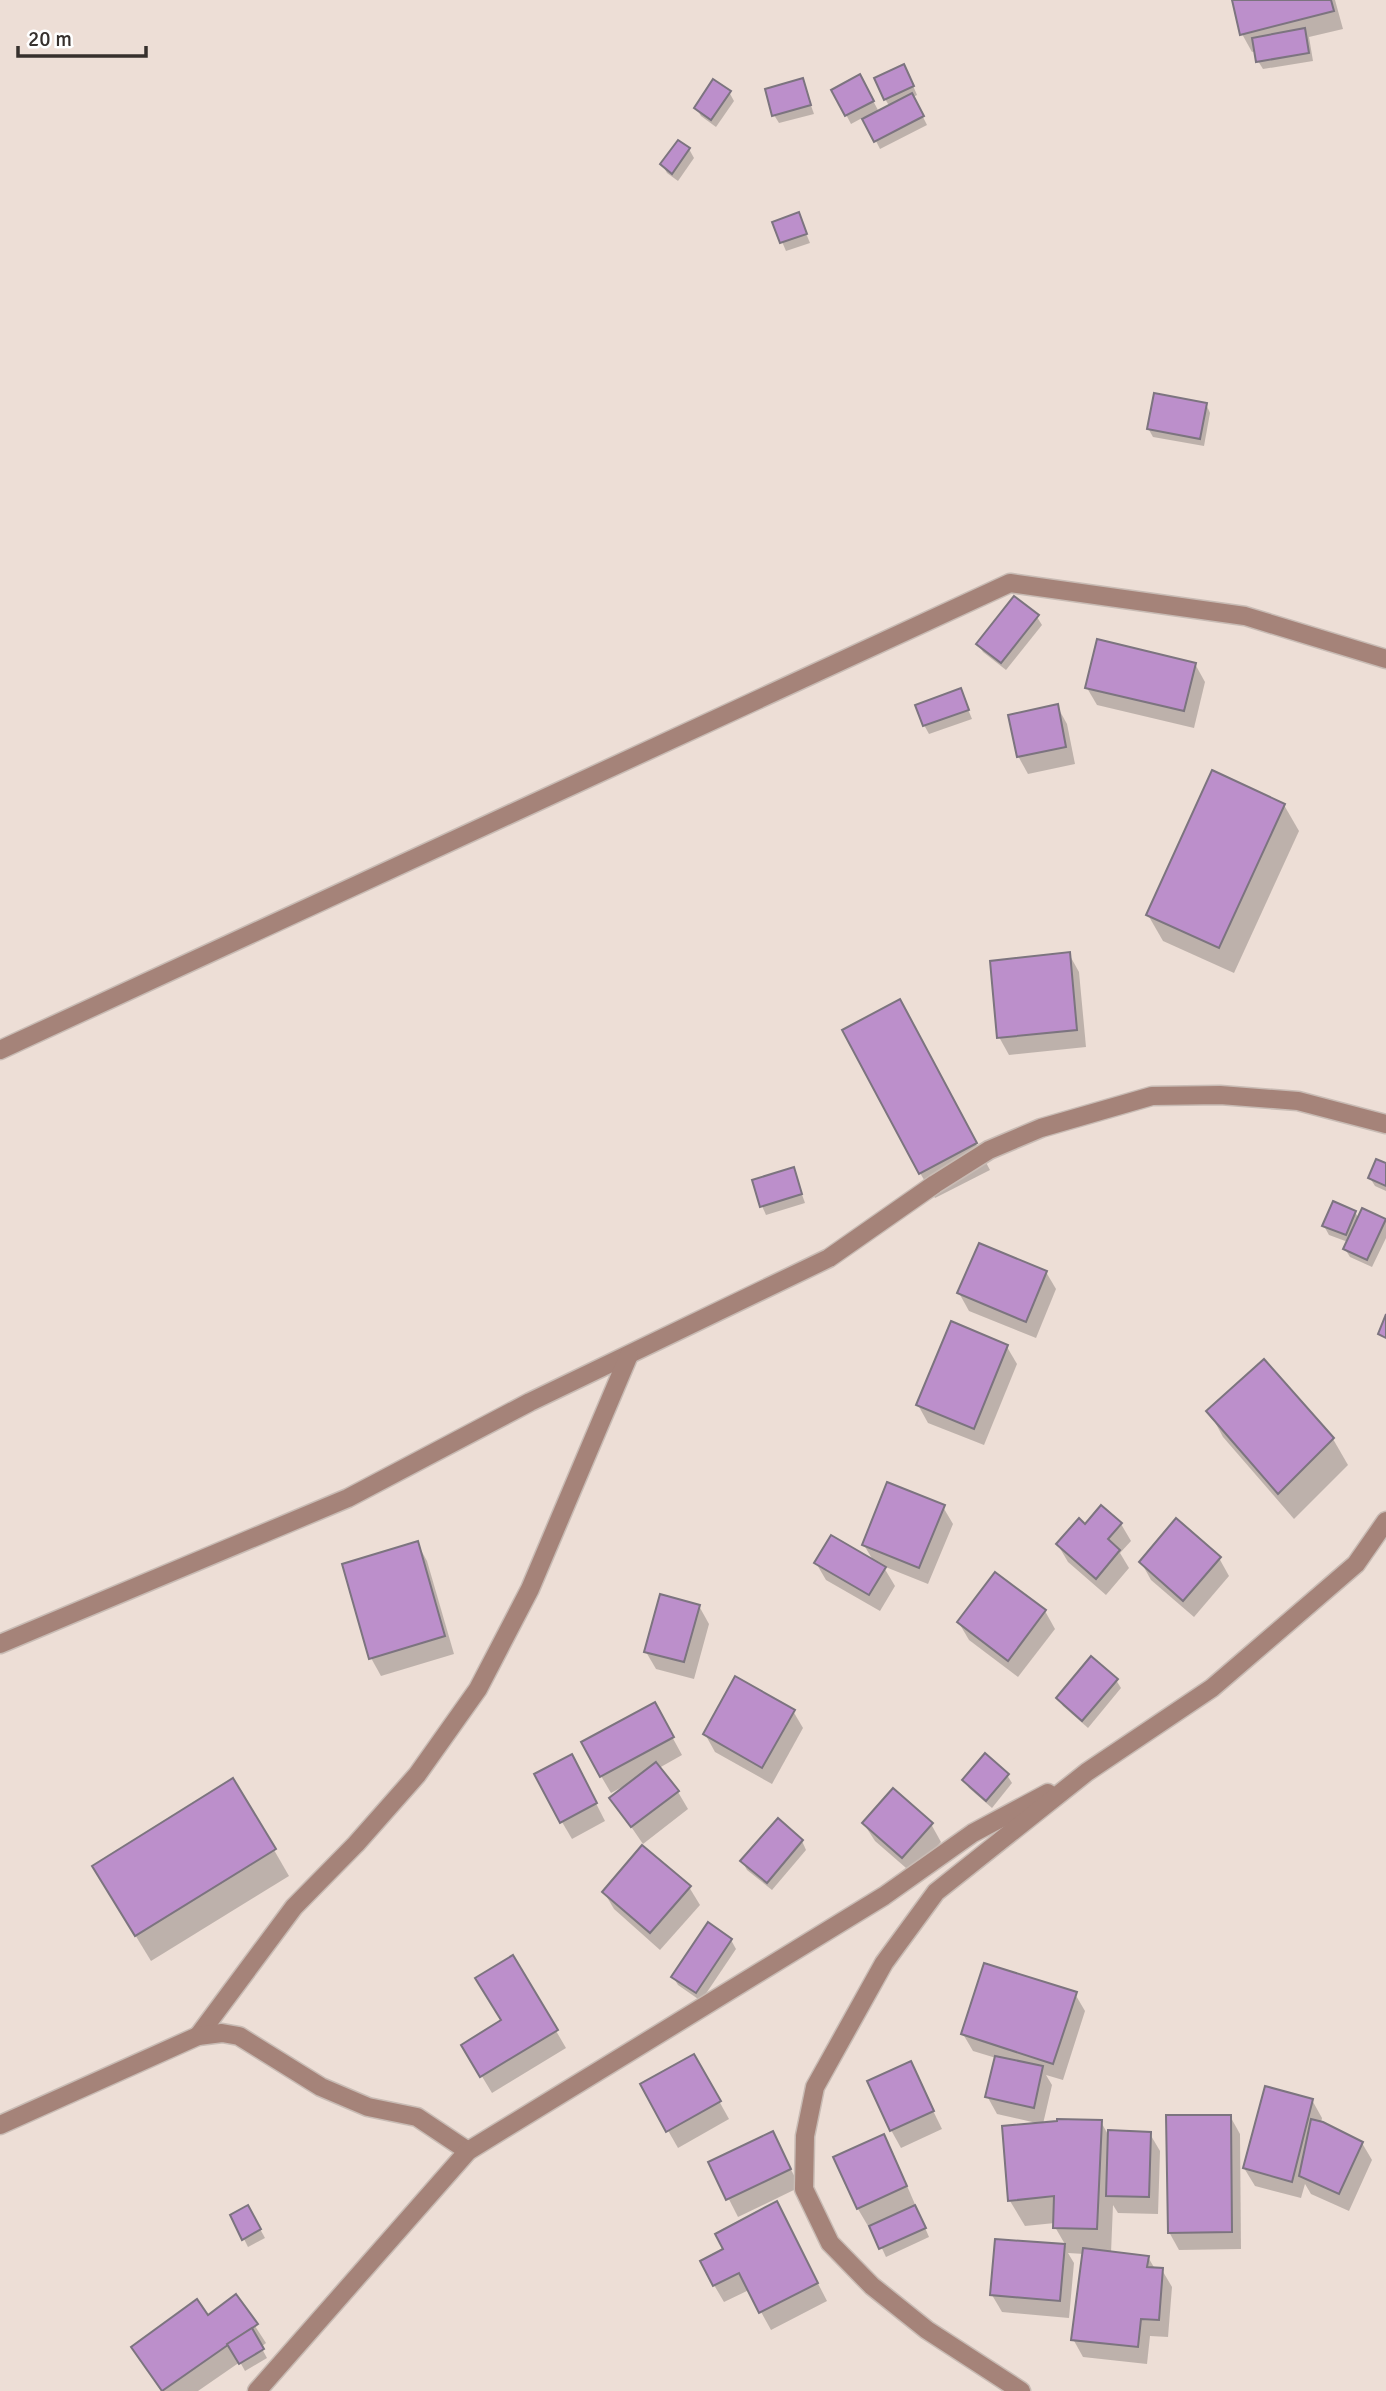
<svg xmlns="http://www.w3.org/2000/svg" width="1386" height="2391" font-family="Signika,sans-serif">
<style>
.shadow{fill:#0003}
.building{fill:#bc8fcb;stroke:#7c747f;stroke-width:2}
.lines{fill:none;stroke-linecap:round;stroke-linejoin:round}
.minor-casing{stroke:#c8bbb4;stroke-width:21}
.minor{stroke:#a58379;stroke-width:18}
</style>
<rect width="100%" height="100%" fill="#edded6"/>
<!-- shadow -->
<g class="shadow">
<path d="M1234,0H1335L1343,29L1309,37L1313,61L1263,69L1258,61L1256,51L1252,52L1242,34Z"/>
<path d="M908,74L917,95L913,97L927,125L880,149L864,117L851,124L833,90L860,76L879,112L890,107L885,99Z"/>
<path d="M802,80L814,114L779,123L774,115Z"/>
<path d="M729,92L734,101L716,127L701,116L696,108Z"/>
<path d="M678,142L689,149L694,158L678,181L667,173L662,164Z"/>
<path d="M798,214L810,243L786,251L774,223Z"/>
<path d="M1206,404L1210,413L1204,446L1153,437L1148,428Z"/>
<path d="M1037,617L1042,625L1006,670L983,652L978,644Z"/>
<path d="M1195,664L1205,682L1194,728L1097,705L1087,688Z"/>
<path d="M960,690L972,719L929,734L924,725Z"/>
<path d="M1057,706L1067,724L1075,764L1028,774L1018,756Z"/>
<path d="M1284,805L1299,831L1234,973L1163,941L1148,915Z"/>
<path d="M1069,954L1079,972L1086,1047L1009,1055L999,1037Z"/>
<path d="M914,1028L990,1170L935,1198L920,1173Z"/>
<path d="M1386,1165V1191L1375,1186L1370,1178Z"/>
<path d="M793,1169L805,1203L766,1215L762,1206Z"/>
<path d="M1363,1210L1386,1222V1238L1372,1267L1350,1257L1345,1249L1348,1242L1329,1235L1324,1226L1355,1212L1359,1219Z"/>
<path d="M1046,1272L1056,1289L1036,1338L969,1311L959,1293Z"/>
<path d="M1007,1347L1017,1364L984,1445L928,1423L918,1405Z"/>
<path d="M1209,1411L1333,1439L1348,1465L1294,1519L1223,1437Z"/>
<path d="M943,1507L953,1524L928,1584L883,1566L895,1586L880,1611L826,1580L816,1563L874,1562L864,1545Z"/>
<path d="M1121,1524L1131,1541L1120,1553L1129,1568L1106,1595L1068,1562L1058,1545L1085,1527Z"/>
<path d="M417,1543L427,1561L454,1654L381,1676L371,1658Z"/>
<path d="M1219,1558L1229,1576L1194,1617L1151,1580L1141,1562Z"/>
<path d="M699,1606L709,1624L694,1679L656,1669L646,1652Z"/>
<path d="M1045,1611L1055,1629L1018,1677L969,1640L959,1623Z"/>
<path d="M1116,1680L1121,1688L1088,1728L1063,1706L1058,1698Z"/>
<path d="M793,1711L803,1728L772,1784L715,1752L705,1734Z"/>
<path d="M664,1722L682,1755L659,1768L678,1792L688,1809L643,1844L612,1799L625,1788L624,1786L611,1793L601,1776Z"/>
<path d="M581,1774L605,1821L572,1839L562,1822Z"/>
<path d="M1007,1775L1012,1783L992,1808L969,1788L964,1780Z"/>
<path d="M864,1824H931L941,1842L913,1874L875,1841Z"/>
<path d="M802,1841L806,1850L772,1890L747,1870L742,1861Z"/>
<path d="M274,1850L289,1876L151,1961L109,1892Z"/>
<path d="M689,1887L700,1905L660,1950L614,1909L604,1892Z"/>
<path d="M731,1940L736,1949L701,2001L678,1985L673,1977Z"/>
<path d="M513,1957L566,2048L492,2093L463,2045L502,2021Z"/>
<path d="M1075,1994L1085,2011L1063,2080L1046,2075L1052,2085L1043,2124L1101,2122L1110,2138L1150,2134L1160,2151L1158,2214L1118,2213L1113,2205L1111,2253L1148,2257L1155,2269L1162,2270L1172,2287L1168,2337L1150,2336L1147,2364L1083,2357L1073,2339L1084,2254L1068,2253L1074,2263L1069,2318L1002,2312L992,2295L996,2241L1066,2246L1055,2227V2223L1025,2226L1010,2201L1041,2124L997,2114L987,2096L996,2058L973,2051L963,2034Z"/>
<path d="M694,2056L729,2119L678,2148L642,2085Z"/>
<path d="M910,2064L942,2129L901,2148L891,2130Z"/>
<path d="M1312,2100L1322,2118L1321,2123L1362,2143L1372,2160L1349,2211L1311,2194L1305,2184L1301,2198L1255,2186L1244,2168Z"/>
<path d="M1230,2116L1240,2134L1241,2249L1179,2250L1169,2232Z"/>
<path d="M772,2133L800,2187L738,2217L710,2162Z"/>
<path d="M883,2136L893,2153L929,2237L886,2257L871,2225L868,2226L858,2209L835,2158Z"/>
<path d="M248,2207L265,2238L248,2247L244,2239Z"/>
<path d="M786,2221L827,2301L771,2330L749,2290L724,2302L714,2285Z"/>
<path d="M236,2297L266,2343L261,2347L267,2358L245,2371L240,2362L198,2391H161L133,2347L207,2317Z"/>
</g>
<!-- building -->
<g class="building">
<path d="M1232,0H1331L1334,11L1240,35Z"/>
<path d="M1305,28L1309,53L1256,62L1252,38Z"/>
<path d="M904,64L914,86L884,100L874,78Z"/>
<path d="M860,74L874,101L845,116L831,90Z"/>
<path d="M803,78L811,105L772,116L765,89Z"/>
<path d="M713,79L731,91L711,120L694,108Z"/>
<path d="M912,93L924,116L874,142L862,119Z"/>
<path d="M678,140L690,148L672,174L660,164Z"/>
<path d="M799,212L807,234L780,243L772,222Z"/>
<path d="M1154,393L1207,403L1200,439L1147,429Z"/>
<path d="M1014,596L1039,615L1001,663L976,644Z"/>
<path d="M1097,639L1196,663L1184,711L1085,688Z"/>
<path d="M961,688L969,710L923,726L915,705Z"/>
<path d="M1058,704L1066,747L1017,757L1008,715Z"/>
<path d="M1212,770L1285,804L1219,948L1146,915Z"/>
<path d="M1070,952L1077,1030L997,1038L990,961Z"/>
<path d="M900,999L977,1143L919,1174L842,1030Z"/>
<path d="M1376,1159L1386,1163V1186L1368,1178Z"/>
<path d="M794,1167L802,1194L760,1207L752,1180Z"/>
<path d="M1333,1201L1356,1211L1346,1235L1322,1226Z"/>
<path d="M1362,1208L1386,1219L1367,1260L1343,1249Z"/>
<path d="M979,1243L1047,1271L1026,1322L957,1293Z"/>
<path d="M1386,1314V1338L1378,1334Z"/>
<path d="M951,1321L1008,1345L974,1429L916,1405Z"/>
<path d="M1264,1359L1334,1438L1278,1494L1206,1411Z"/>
<path d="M887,1482L945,1505L919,1568L862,1545Z"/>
<path d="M1101,1505L1122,1523L1108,1539L1120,1550L1096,1579L1056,1544L1079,1518L1085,1524Z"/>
<path d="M1176,1518L1221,1557L1183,1601L1139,1562Z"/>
<path d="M831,1535L886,1567L869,1595L814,1563Z"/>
<path d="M418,1541L445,1636L369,1659L342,1564Z"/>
<path d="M995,1572L1046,1610L1008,1661L957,1622Z"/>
<path d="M660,1594L700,1605L684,1662L644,1652Z"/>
<path d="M1091,1656L1118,1679L1082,1721L1056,1698Z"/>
<path d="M735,1676L795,1710L762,1768L703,1734Z"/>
<path d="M655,1702L674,1737L600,1777L581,1742Z"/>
<path d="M985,1753L1009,1774L986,1801L962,1780Z"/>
<path d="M572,1754L597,1803L560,1823L534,1774Z"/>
<path d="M656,1762L679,1791L631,1827L609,1798Z"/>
<path d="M233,1778L276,1849L135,1936L92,1866Z"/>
<path d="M893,1788L933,1823L902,1858L862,1823Z"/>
<path d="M778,1818L803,1840L767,1883L740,1861Z"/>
<path d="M642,1845L691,1886L650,1933L602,1892Z"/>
<path d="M708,1922L732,1939L696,1993L671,1977Z"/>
<path d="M513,1955L558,2030L480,2077L461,2045L501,2020L475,1978Z"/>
<path d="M984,1963L1077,1992L1053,2064L961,2034Z"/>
<path d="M694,2054L721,2101L666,2132L640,2084Z"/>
<path d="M995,2056L1043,2066L1034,2108L985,2097Z"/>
<path d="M911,2061L934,2111L890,2131L867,2081Z"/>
<path d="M1265,2086L1313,2099L1292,2182L1243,2168Z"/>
<path d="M1166,2115H1231L1232,2232L1168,2233Z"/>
<path d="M1057,2119L1102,2120L1097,2229L1053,2228L1054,2196L1008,2201L1002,2126L1057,2121Z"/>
<path d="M1311,2119L1323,2122L1363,2142L1339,2194L1299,2176Z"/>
<path d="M1108,2130L1151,2132L1149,2197L1106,2196Z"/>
<path d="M773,2131L791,2169L726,2200L708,2162Z"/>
<path d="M884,2134L907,2186L857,2209L833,2157Z"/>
<path d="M777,2201L818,2283L759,2313L739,2273L713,2286L700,2261L723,2249L715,2234Z"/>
<path d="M248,2205L261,2229L242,2240L230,2215Z"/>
<path d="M915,2205L926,2228L879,2249L869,2226Z"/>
<path d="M995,2239L1065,2244L1060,2301L990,2295Z"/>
<path d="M1083,2248L1149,2256L1147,2267L1163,2268L1159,2320L1141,2319L1138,2347L1071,2340Z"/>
<path d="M236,2294L258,2324L162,2391L131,2347L197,2299L208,2315Z"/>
<path d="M252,2328L264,2349L239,2364L227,2344Z"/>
</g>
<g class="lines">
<!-- minor casing -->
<g class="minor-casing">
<g id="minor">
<path d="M0,1050L1010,583L1245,616L1386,659"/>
<path d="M0,1644L348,1498L530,1402L829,1258L935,1184L989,1150L1041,1128L1152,1096L1220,1095L1298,1101L1386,1124"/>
<path d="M198,2036L294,1907L356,1844L417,1775L478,1689L530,1589L629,1355"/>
<path d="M0,2125L198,2036L222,2033L239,2036L321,2087L368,2107L417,2117L468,2151"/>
<path d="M257,2391L468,2151L884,1896L973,1833L1048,1793"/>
<path d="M1021,2391L927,2330L872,2286L830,2243L804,2189L805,2136L815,2087L884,1963L936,1892L1087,1772L1212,1688L1356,1564L1386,1521"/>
</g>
</g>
<!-- minor -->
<use href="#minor" class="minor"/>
</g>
<!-- scale -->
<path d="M18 46v10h128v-10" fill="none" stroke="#36302d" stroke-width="3.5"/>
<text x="28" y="46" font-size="21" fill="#36302d" stroke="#ffffff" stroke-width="5" paint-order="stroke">20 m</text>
</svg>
